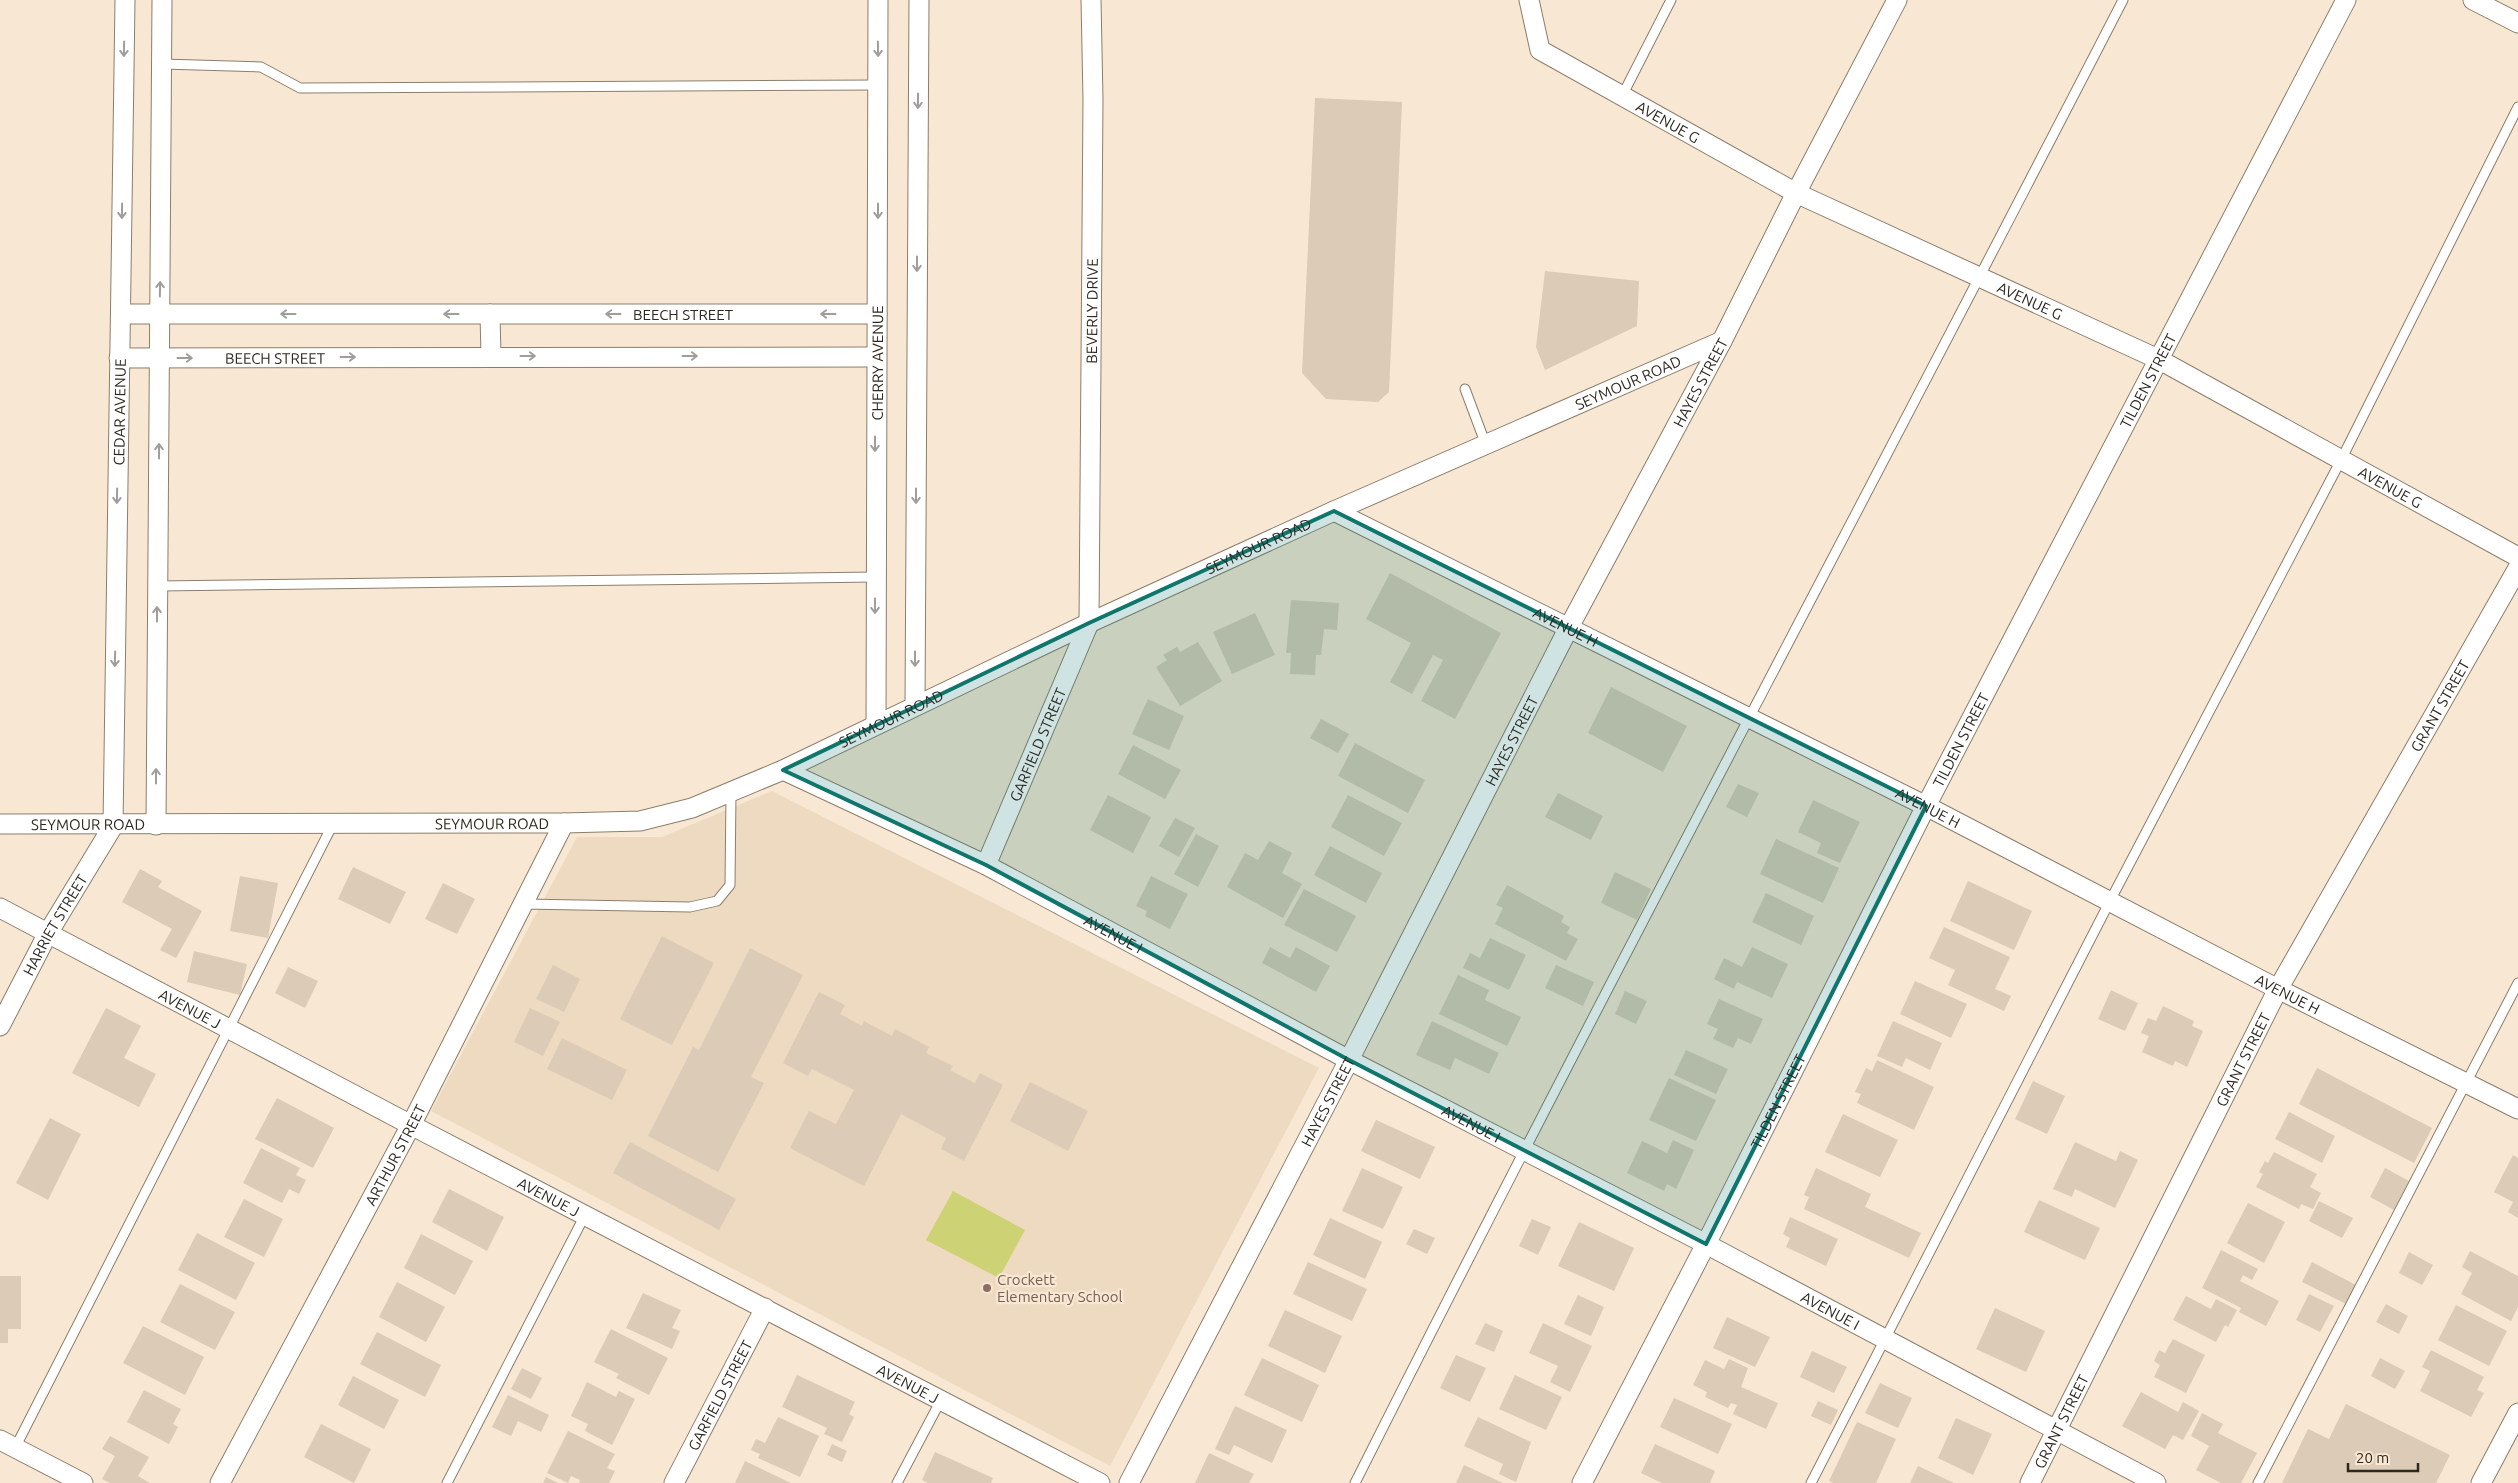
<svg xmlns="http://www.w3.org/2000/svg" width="2518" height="1483" font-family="Ubuntu,sans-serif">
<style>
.built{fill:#eedac0}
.green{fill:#cdd274}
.building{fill:#dbcbb7}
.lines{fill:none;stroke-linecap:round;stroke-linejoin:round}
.service-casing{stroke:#8c7e6b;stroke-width:11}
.minor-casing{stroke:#8c7e6b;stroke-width:21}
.service{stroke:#fff;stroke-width:9}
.minor{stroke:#fff;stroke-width:19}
.oneway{stroke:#a09e9b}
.marked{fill:#0f766e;fill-opacity:0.2;stroke:#0f766e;stroke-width:4;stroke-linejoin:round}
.education-dot{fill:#8d6e63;stroke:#f8e8d3;stroke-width:2}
.labels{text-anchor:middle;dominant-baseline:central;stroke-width:4.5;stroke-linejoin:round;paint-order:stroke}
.street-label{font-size:15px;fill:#2d2820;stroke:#f8e8d3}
.education-label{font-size:15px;fill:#785e54;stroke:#f8e8d3;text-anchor:start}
</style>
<rect width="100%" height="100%" fill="#f8e8d3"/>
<!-- built -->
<path class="built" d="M772,791L1319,1068L1110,1466L431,1111L577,837H662Z"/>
<!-- green -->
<path class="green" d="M953,1191L1025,1230L999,1278L926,1240Z"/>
<!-- building -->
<g class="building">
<path d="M1315,98L1402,102L1389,392L1378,402L1326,399L1302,373Z"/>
<path d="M1545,271L1639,281L1637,326L1545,370L1536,347Z"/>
<path d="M1390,573L1501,633L1455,719L1421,701L1443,660L1433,655L1412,694L1390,682L1411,643L1366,619Z"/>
<path d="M1291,600L1339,603L1337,630L1324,629L1321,655H1316L1315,675L1290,674L1291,653H1286Z"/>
<path d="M1255,613L1275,655L1232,674L1213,632Z"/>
<path d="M1198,642L1222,681L1180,706L1156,667L1167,660L1163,655L1177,647L1180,652Z"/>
<path d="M1611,687L1687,726L1663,772L1588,733Z"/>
<path d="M1148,699L1184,716L1169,750L1132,734Z"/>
<path d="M1321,719L1349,734L1338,753L1310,738Z"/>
<path d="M1355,743L1425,780L1408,813L1338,776Z"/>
<path d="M1133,745L1181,770L1165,799L1118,774Z"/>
<path d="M1738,784L1759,793L1747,817L1726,807Z"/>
<path d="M1558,793L1603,816L1591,840L1545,817Z"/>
<path d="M1108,795L1151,817L1133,853L1090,830Z"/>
<path d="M1348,795L1402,823L1384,856L1331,827Z"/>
<path d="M1813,800L1860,822L1840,863L1817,853L1821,843L1798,832Z"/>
<path d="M1175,818L1195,828L1179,857L1159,846Z"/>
<path d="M1196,834L1219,846L1198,887L1174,874Z"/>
<path d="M1776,839L1839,868L1823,903L1760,874Z"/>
<path d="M1269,841L1292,853L1282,873L1302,884L1283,918L1227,887L1245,853L1258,860Z"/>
<path d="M1330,846L1382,873L1366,903L1314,875Z"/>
<path d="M353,867L406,892L390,924L338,899Z"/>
<path d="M140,869L162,881L158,887L202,911L176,958L160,950L172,929L122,902Z"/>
<path d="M1615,872L1651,889L1637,920L1601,903Z"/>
<path d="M240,876L278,883L268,938L230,931Z"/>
<path d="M1151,876L1188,894L1170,929L1145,916L1147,911L1136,906Z"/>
<path d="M1968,881L2032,911L2014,950L1950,921Z"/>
<path d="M443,883L475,899L457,934L425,919Z"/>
<path d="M1507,885L1564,916L1561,922L1570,927L1567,933L1578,939L1566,961L1495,924L1503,908L1496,905Z"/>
<path d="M1304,889L1356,916L1337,952L1284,925Z"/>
<path d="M1766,893L1814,916L1801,945L1752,922Z"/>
<path d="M1944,927L2010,957L1995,989L2011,996L2004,1011L1948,985L1955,970L1929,958Z"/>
<path d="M662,936L714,963L672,1045L620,1019Z"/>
<path d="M1490,938L1526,955L1509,990L1463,968L1470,953L1480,958Z"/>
<path d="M1270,947L1290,958L1296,947L1330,966L1316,992L1262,963Z"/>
<path d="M1752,947L1788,964L1772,998L1737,982L1734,989L1714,979L1724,958L1742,967Z"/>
<path d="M750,948L803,975L751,1077L764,1083L718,1172L648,1136L693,1047L699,1050Z"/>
<path d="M194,951L247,964L240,995L187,982Z"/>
<path d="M553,965L580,979L564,1012L536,999Z"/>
<path d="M1556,965L1594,982L1583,1006L1545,988Z"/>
<path d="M288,967L318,981L305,1008L275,993Z"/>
<path d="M1458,975L1489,990L1485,1000L1521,1017L1507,1046L1439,1014Z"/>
<path d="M1915,981L1967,1004L1951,1038L1900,1014Z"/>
<path d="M2111,990L2138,1003L2125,1031L2098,1019Z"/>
<path d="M1625,991L1647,1001L1636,1024L1615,1014Z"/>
<path d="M819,992L845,1005L840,1014L862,1026L864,1021L892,1036L895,1029L929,1047L926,1053L953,1066L950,1070L975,1083L980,1073L1003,1085L964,1161L941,1149L946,1138L901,1114L864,1186L790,1148L809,1111L836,1124L854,1090L812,1069L808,1076L783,1063Z"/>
<path d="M1719,999L1763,1019L1751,1044L1738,1038L1733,1048L1713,1039L1718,1029L1707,1024Z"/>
<path d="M2163,1006L2194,1021L2192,1026L2203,1031L2187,1067L2175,1061L2173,1066L2142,1052L2149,1036L2141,1033L2148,1018L2156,1021Z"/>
<path d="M106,1008L141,1026L124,1058L156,1074L139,1107L72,1073Z"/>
<path d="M530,1008L560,1022L543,1056L514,1042Z"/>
<path d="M1432,1021L1499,1053L1489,1074L1455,1058L1450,1070L1416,1055Z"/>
<path d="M1893,1021L1942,1043L1930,1070L1906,1058L1902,1067L1877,1056Z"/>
<path d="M562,1038L627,1070L612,1100L547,1069Z"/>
<path d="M1686,1050L1728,1069L1716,1094L1674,1075Z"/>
<path d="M1877,1060L1934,1087L1914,1130L1857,1103L1861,1094L1855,1092L1866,1068L1872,1071Z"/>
<path d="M2317,1068L2432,1128L2414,1163L2299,1104Z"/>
<path d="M1669,1078L1716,1100L1696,1141L1649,1120Z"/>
<path d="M2033,1081L2065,1096L2047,1134L2015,1119Z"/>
<path d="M1030,1082L1088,1111L1068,1151L1010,1121Z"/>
<path d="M277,1098L334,1128L313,1168L255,1139Z"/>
<path d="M2289,1112L2335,1136L2322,1163L2275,1139Z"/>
<path d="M1843,1114L1898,1140L1880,1177L1825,1152Z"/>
<path d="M50,1118L81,1134L48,1200L16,1183Z"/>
<path d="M1376,1120L1435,1147L1420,1179L1361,1151Z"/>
<path d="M1673,1140L1694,1150L1676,1189L1667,1184L1664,1191L1627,1173L1642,1141L1667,1153Z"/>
<path d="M630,1142L736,1199L719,1230L613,1173Z"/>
<path d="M2075,1142L2116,1161L2120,1151L2138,1160L2115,1208L2075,1189L2072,1197L2053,1189Z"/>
<path d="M261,1148L300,1168L296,1175L306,1180L299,1194L289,1189L282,1203L243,1183Z"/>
<path d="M2274,1152L2317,1174L2310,1187L2321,1193L2313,1209L2301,1204L2299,1209L2256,1187L2263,1174L2259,1172L2265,1161L2268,1163Z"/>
<path d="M2513,1155L2518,1158V1218L2508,1212L2513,1202L2494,1192Z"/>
<path d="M1362,1168L1403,1187L1383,1229L1342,1211Z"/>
<path d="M1816,1168L1871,1194L1865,1207L1921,1233L1909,1258L1804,1209L1809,1197L1804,1195Z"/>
<path d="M2385,1168L2409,1181L2394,1210L2370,1197Z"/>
<path d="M449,1189L504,1217L487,1251L432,1222Z"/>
<path d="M244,1199L283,1219L264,1257L224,1237Z"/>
<path d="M2039,1200L2100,1228L2085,1260L2024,1232Z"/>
<path d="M2319,1201L2353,1218L2342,1238L2309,1221Z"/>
<path d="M2248,1203L2285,1222L2264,1263L2227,1243Z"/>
<path d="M1790,1217L1838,1239L1826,1266L1786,1247L1790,1238L1783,1234Z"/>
<path d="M1330,1218L1382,1242L1365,1279L1313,1255Z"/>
<path d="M1532,1219L1551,1227L1538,1255L1519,1246Z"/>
<path d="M1579,1222L1634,1248L1614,1291L1558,1266Z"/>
<path d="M1414,1229L1435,1238L1427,1254L1406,1244Z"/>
<path d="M197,1233L255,1263L236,1300L178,1270Z"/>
<path d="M421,1234L473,1261L455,1295L404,1268Z"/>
<path d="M2221,1250L2258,1269L2252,1280L2243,1275L2240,1281L2279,1301L2266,1326L2239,1312L2241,1308L2202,1288Z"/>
<path d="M2470,1251L2518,1276V1307L2511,1321L2461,1294L2472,1273L2462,1267Z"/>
<path d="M2409,1252L2433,1265L2422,1285L2399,1273Z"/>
<path d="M1308,1262L1367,1289L1352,1321L1293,1294Z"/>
<path d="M2312,1262L2356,1285L2346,1304L2302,1282Z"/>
<path d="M0,1276H21V1329H8V1343H0Z"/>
<path d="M397,1282L445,1307L426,1342L379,1317Z"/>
<path d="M180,1284L235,1312L215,1350L160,1322Z"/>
<path d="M643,1293L681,1310L672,1328L680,1331L672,1349L626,1328Z"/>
<path d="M2309,1294L2334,1306L2320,1332L2296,1320Z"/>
<path d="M1578,1295L1604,1307L1591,1336L1564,1324Z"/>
<path d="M2186,1296L2211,1309L2216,1299L2237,1310L2228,1327L2225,1325L2216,1342L2173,1320Z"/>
<path d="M2386,1304L2408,1316L2399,1334L2376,1322Z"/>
<path d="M2456,1305L2507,1331L2489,1366L2438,1340Z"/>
<path d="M1995,1308L2045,1331L2026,1372L1976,1349Z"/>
<path d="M1285,1310L1342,1336L1325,1373L1268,1346Z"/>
<path d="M1727,1317L1770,1337L1755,1367L1713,1348Z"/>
<path d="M1485,1323L1503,1331L1494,1352L1475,1344Z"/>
<path d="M1543,1323L1592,1346L1570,1392L1550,1382L1558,1366L1529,1353Z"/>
<path d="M143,1326L204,1357L185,1395L123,1363Z"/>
<path d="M611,1329L668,1358L649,1395L616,1378L619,1374L594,1362Z"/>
<path d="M377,1332L441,1365L425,1397L360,1364Z"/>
<path d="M2173,1339L2205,1355L2186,1393L2154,1377L2160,1365L2154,1361L2159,1350L2165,1353Z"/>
<path d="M2431,1350L2484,1377L2477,1390L2484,1393L2471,1417L2420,1391L2430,1371L2422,1367Z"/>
<path d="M1812,1351L1847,1367L1834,1393L1800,1377Z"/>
<path d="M1456,1355L1486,1368L1470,1402L1440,1388Z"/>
<path d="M1262,1358L1319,1385L1302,1422L1244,1395Z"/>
<path d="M2380,1358L2405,1371L2395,1389L2371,1376Z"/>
<path d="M1729,1359L1748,1368L1741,1387L1778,1403L1766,1429L1733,1414L1737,1405L1731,1403L1728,1408L1705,1397L1707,1392L1693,1385L1705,1360L1724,1369Z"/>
<path d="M522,1368L542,1378L531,1399L511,1389Z"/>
<path d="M797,1375L855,1402L849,1414L854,1417L842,1442L824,1434L827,1428L782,1407Z"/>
<path d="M1515,1375L1562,1397L1546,1430L1499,1409Z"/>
<path d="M353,1376L399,1400L384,1429L338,1405Z"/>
<path d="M587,1382L616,1397L619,1391L635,1399L612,1445L585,1431L588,1424L571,1416Z"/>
<path d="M1880,1383L1912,1398L1898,1428L1865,1413Z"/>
<path d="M144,1390L181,1409L173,1424L178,1427L169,1444L127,1422Z"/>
<path d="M2141,1392L2178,1412L2183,1402L2199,1411L2183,1440L2173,1435L2165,1449L2122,1426Z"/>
<path d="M508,1395L549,1415L541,1432L518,1421L511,1436L492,1427Z"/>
<path d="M1674,1398L1732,1424L1718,1454L1660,1427Z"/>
<path d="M1818,1401L1838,1410L1831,1425L1811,1416Z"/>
<path d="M2346,1404L2450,1455L2436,1483H2282L2308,1429L2329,1439Z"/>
<path d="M1235,1406L1287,1430L1272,1463L1234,1445L1229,1455L1215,1449Z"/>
<path d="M2202,1413L2223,1424L2218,1433L2257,1453L2241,1483H2221L2196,1470L2209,1446L2191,1436Z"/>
<path d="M778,1417L819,1436L800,1477L758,1458L760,1454L751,1450L756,1439L765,1443Z"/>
<path d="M1478,1417L1531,1442L1516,1482L1499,1474L1503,1464L1464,1446Z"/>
<path d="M1956,1418L1992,1434L1973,1475L1938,1458Z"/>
<path d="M1857,1422L1896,1439L1876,1483H1833L1829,1481Z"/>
<path d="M321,1424L371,1449L354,1483L304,1457Z"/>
<path d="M568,1431L615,1454L607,1468L615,1471L609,1483H579L580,1480L571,1476L568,1483L547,1473Z"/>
<path d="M110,1436L149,1457L138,1476L150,1483H110L102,1479L115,1456L102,1449Z"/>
<path d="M832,1444L847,1451L842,1462L827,1455Z"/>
<path d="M1655,1444L1715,1471L1710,1483H1662L1641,1473Z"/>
<path d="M935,1452L993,1478L991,1483H928L922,1480Z"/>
<path d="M1209,1453L1254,1474L1249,1483H1195Z"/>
<path d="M745,1461L791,1483H735Z"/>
<path d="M1464,1465L1503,1483H1456Z"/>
<path d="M1918,1466L1954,1483H1910Z"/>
<path d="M546,1477L558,1483H543Z"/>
</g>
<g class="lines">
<!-- service casing -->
<g class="service-casing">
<g id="service">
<path d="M162,64L261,67L300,88L879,85"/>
<path d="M1622,96L1671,0"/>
<path d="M1465,389L1486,445"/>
<path d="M158,586L875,577"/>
<path d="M523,904L690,907L717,901L730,885L731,792"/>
<path d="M15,1448L333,824"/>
<path d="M447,1483L585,1215"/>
<path d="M897,1483L941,1400"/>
<path d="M1355,1483C1605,986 1868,495 2123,0"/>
<path d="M1811,1483L2110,901L2341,460L2518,107"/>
<path d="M2258,1483L2518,983"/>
</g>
</g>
<!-- minor casing -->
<g class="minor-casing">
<g id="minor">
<path id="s1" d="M1529,0L1540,50L1796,193L2158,359L2518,557"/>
<path d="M2473,0L2518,23"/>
<path id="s2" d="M121,314H877"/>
<path d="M490,314L491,356"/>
<path id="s3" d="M119,358L876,357"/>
<path id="s4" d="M1334,511L1926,806L2278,989L2518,1109"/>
<path d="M915,706L919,0"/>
<path id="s5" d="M876,724L878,0"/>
<path id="s6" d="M783,770L986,865L1349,1060L1706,1244L2156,1483"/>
<path id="s7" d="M0,824L564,823L640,821L692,808L783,770L1089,623L1334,511L1722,341"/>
<path d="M156,825L162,0"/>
<path id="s8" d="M113,826L125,0"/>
<path id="s9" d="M986,865L1089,623L1093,99L1091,0"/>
<path id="s10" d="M0,908L411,1125L1100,1483"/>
<path id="s11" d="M0,1026L48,933L113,826"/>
<path d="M0,1440L83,1483"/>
<path id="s12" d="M220,1483L411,1125L564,823"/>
<path id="s13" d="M674,1483L765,1308"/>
<path id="s14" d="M1129,1483L1349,1060L1568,629L1722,341L1796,193L1897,0"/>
<path id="s15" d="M1582,1483L1706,1244L1926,806L2346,0"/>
<path id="s16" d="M2030,1483L2278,989L2518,568"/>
<path d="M2481,1483L2518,1413"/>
</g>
</g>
<!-- service -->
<use href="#service" class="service"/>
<!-- minor -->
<use href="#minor" class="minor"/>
</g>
<!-- one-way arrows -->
<defs><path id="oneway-shaft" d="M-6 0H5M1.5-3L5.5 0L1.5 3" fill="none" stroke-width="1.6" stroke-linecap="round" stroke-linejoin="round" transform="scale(1.25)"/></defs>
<g class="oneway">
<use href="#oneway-shaft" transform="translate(124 49) rotate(91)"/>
<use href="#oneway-shaft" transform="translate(878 49) rotate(89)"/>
<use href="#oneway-shaft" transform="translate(918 101) rotate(90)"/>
<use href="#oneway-shaft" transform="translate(122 211) rotate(91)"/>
<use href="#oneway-shaft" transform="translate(878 211) rotate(90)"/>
<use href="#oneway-shaft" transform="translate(917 264) rotate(90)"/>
<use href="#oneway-shaft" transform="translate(160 289) rotate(-89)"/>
<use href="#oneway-shaft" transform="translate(288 314) rotate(180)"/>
<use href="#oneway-shaft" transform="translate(451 314) rotate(180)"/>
<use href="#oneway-shaft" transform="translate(613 314) rotate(180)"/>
<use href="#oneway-shaft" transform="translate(828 314) rotate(180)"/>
<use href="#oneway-shaft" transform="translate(528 356)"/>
<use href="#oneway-shaft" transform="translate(690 356)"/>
<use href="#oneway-shaft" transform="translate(348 357)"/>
<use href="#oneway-shaft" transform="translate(185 358)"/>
<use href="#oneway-shaft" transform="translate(875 444) rotate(90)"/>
<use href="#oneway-shaft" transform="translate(159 451) rotate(-90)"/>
<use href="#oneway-shaft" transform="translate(117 496) rotate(91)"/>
<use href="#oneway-shaft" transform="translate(916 496) rotate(90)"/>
<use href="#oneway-shaft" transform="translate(875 606) rotate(90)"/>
<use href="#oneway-shaft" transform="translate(157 614) rotate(-90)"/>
<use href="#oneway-shaft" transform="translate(115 659) rotate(91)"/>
<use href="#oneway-shaft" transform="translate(915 659) rotate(90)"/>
<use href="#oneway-shaft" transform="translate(156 776) rotate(-90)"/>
</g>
<!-- marked area -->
<path class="marked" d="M1334,511L1926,806L1706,1244L1349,1060L986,865L783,770L1089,623Z"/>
<!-- markers -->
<circle class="education-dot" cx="987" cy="1288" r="5"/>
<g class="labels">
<!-- street labels -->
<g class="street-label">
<text stroke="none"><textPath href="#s1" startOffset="198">AVENUE G</textPath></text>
<text stroke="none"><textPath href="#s1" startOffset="602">AVENUE G</textPath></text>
<text stroke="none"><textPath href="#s9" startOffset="575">BEVERLY DRIVE</textPath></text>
<text stroke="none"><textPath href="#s2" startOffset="562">BEECH STREET</textPath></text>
<text stroke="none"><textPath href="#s3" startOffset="156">BEECH STREET</textPath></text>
<text stroke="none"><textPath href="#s5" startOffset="361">CHERRY AVENUE</textPath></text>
<text stroke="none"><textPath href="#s15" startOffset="1239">TILDEN STREET</textPath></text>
<text stroke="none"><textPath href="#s7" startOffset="1722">SEYMOUR ROAD</textPath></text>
<text stroke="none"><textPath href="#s14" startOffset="1240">HAYES STREET</textPath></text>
<text stroke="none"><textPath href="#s8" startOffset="414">CEDAR AVENUE</textPath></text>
<text stroke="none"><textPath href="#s1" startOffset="1008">AVENUE G</textPath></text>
<text stroke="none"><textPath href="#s7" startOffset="1318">SEYMOUR ROAD</textPath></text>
<text stroke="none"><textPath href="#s4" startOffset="259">AVENUE H</textPath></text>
<text stroke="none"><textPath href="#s16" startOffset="879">GRANT STREET</textPath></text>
<text stroke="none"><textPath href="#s7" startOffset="912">SEYMOUR ROAD</textPath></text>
<text stroke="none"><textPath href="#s15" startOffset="834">TILDEN STREET</textPath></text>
<text stroke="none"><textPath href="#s14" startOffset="835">HAYES STREET</textPath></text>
<text stroke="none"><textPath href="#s9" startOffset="131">GARFIELD STREET</textPath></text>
<text stroke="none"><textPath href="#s4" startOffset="664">AVENUE H</textPath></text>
<text stroke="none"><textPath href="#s7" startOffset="492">SEYMOUR ROAD</textPath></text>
<text stroke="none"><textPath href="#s7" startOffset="88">SEYMOUR ROAD</textPath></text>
<text stroke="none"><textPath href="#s11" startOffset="115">HARRIET STREET</textPath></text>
<text stroke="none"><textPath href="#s6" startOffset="369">AVENUE I</textPath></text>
<text stroke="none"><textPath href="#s4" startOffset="1069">AVENUE H</textPath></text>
<text stroke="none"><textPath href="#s10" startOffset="215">AVENUE J</textPath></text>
<text stroke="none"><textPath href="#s16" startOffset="474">GRANT STREET</textPath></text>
<text stroke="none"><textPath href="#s15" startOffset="429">TILDEN STREET</textPath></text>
<text stroke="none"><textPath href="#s14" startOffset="430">HAYES STREET</textPath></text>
<text stroke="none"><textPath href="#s6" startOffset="774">AVENUE I</textPath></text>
<text stroke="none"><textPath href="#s12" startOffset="372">ARTHUR STREET</textPath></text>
<text stroke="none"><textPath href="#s10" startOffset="620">AVENUE J</textPath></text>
<text stroke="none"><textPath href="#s6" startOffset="1179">AVENUE I</textPath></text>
<text stroke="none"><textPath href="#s10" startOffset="1025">AVENUE J</textPath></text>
<text stroke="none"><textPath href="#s13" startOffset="99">GARFIELD STREET</textPath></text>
<text stroke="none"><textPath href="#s16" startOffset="69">GRANT STREET</textPath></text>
</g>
<!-- education labels -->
<g class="education-label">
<text x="997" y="1279">Crockett<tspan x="997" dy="17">Elementary School</tspan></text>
</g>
</g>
<!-- scale -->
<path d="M2348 1463v8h70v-8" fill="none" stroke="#2d2820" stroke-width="2.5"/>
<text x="2356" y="1463" font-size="15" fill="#2d2820" stroke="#f8e8d3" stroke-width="4" paint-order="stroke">20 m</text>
</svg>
